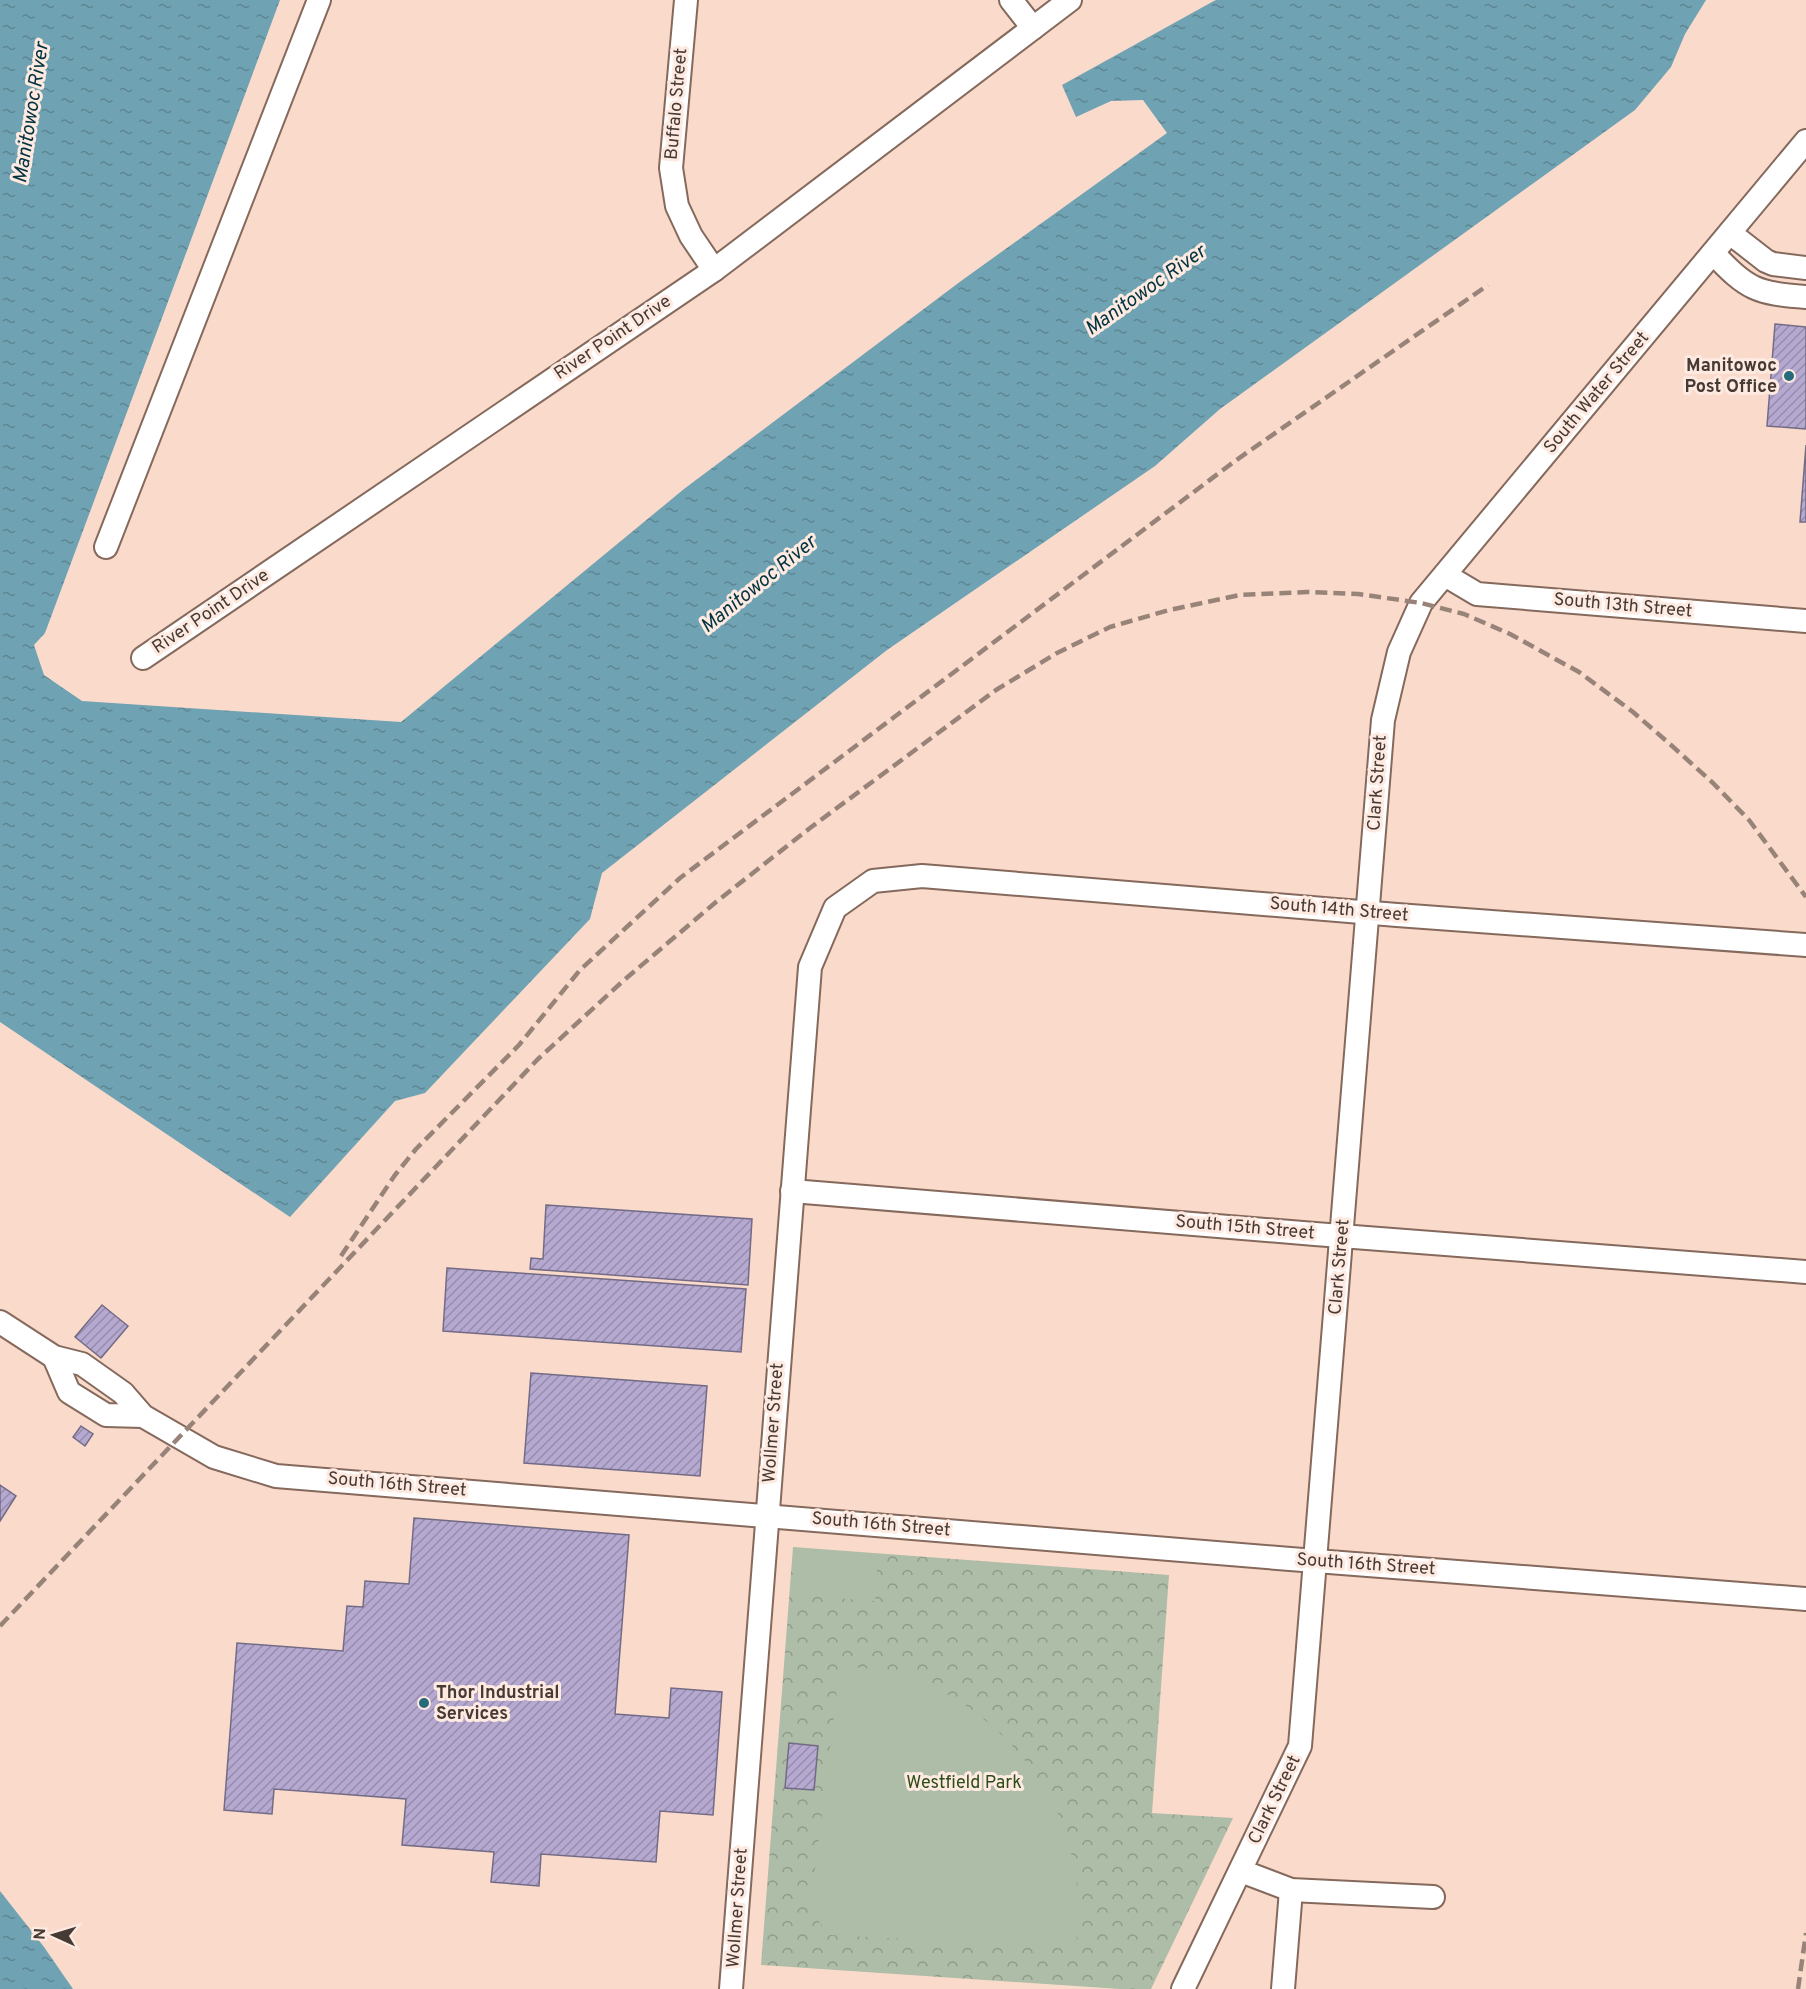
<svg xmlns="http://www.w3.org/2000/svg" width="1806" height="1989" font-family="Overpass,sans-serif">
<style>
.park{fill:url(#park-crowns)}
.pitch{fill:#aebda7}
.water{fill:url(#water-ripples)}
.building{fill:url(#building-hatch);stroke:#736b85;stroke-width:1.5}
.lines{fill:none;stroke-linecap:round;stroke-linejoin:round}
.minor-casing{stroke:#84695c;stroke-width:26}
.minor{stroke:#fff;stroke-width:22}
.rail{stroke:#988379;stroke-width:4.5;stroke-dasharray:12 6;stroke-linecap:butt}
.poi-dot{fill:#266b7b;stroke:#feeae1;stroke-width:2}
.labels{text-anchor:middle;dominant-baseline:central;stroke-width:6;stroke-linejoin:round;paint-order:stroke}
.street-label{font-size:18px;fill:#463a34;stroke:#feeae1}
.poi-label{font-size:18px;font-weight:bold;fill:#463a34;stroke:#feeae1;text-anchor:end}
.park-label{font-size:18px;fill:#2c4d18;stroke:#feeae1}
.water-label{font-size:20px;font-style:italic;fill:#013340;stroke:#feeae1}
</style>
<defs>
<pattern id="park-crowns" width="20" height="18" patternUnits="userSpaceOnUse" patternTransform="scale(1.5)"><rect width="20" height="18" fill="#aebda7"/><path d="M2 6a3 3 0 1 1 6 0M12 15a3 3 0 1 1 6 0" fill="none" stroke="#8f9b89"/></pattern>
<pattern id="water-ripples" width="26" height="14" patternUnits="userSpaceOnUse" patternTransform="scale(1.5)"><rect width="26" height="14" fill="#6fa2b2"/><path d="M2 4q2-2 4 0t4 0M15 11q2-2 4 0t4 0" fill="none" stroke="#5d8592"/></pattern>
<pattern id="building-hatch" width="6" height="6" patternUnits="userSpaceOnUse" patternTransform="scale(1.5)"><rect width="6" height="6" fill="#b6a9d1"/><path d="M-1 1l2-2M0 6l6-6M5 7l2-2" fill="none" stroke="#968baa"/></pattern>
</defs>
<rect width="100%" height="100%" fill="#fadacb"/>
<!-- park -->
<path class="park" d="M793,1547L1169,1575L1152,1813L1233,1818L1151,1989H1120L761,1965Z"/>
<!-- pitch -->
<g class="pitch">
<path d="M795,1549L878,1555L875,1601L792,1595Z"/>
<path d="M840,1666C856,1668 873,1668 889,1672C964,1688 1029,1749 1060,1818C1070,1841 1075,1869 1078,1894C1080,1911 1077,1931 1076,1948L830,1935L810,1911Z"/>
</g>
<!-- water -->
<g class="water">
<path d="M0,0H280L45,633L34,645L44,675L82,701L401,722L684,489L961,281L1167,133L1143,100L1111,101L1076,117L1062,85L1212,2L1216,0H1706L1685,34L1671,67L1635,110L1220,409L1155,466L887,650L602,873L590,919L425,1093L395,1101L290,1217L0,1022Z"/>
<path d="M0,1891L44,1947L73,1989H0Z"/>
</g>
<!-- building -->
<g class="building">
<path d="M1775,324L1806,327V429L1767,426Z"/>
<path d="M1806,445V522H1800Z"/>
<path d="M546,1205L752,1219L748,1285L530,1269L531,1258L543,1259Z"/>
<path d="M447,1268L746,1289L741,1352L443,1331Z"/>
<path d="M102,1305L128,1326L101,1358L75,1337Z"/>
<path d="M531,1373L707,1386L700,1476L524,1463Z"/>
<path d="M81,1426L93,1434L85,1446L73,1437Z"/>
<path d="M0,1485L16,1496L0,1521Z"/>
<path d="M414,1518L629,1535L615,1714L669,1718L671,1688L722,1692L713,1815L660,1811L656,1862L541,1854L539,1886L491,1882L494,1852L402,1845L406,1799L274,1789L272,1814L224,1810L237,1643L343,1651L347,1606L363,1607L365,1581L409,1584Z"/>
<path d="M789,1743L818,1746L814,1790L785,1788Z"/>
</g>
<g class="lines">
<!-- minor casing -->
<g class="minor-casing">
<g id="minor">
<path d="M686,0L671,168L677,206L691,236L714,270"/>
<path d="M1011,0L1033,28"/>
<path d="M1730,233L1766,261L1773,264L1806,268"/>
<path d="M1713,253C1748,290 1756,293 1806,297"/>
<path d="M106,547L319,0"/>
<path d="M1445,575L1477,594L1806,621"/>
<path d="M143,658L714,270L1070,0"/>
<path d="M792,1191L1315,1234L1806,1272"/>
<path d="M0,1322L54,1357L82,1364L123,1393L143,1416L214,1457L276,1476L1290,1559L1806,1599"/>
<path d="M54,1357L69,1392L106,1415L143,1416"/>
<path d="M1241,1871L1291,1890L1433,1897"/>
<path d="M731,1989L810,967L835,908L873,881L922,876L1397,915L1806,945"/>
<path d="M1183,1989L1300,1746L1383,720L1399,652L1421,603L1806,141"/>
<path d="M1283,1989L1291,1890"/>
</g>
</g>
<!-- minor -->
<use href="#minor" class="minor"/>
<!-- rail -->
<g class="rail">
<path d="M341,1256L395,1175L416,1149L519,1045L580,970L680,878L1235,461L1488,285"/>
<path d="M0,1626L538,1059L623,981L716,902L810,828L996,690L1057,653L1110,627L1169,610L1240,595L1307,592L1358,594L1421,603L1464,614L1510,634L1579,672L1633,712L1671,745L1713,783L1749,820L1806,897"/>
<path d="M1798,1989L1806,1933"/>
</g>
</g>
<!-- markers -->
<g class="poi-dot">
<circle cx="1789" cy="376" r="6"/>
<circle cx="424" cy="1703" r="6"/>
</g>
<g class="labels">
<!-- street labels -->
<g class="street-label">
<text transform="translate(677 104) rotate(-85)">Buffalo Street</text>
<text transform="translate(613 338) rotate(-34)">River Point Drive</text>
<text transform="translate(1597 393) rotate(-50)">South Water Street</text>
<text transform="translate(1623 606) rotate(5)">South 13th Street</text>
<text transform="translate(211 612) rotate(-34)">River Point Drive</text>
<text transform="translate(1378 783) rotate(-86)">Clark Street</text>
<text transform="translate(1339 910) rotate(5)">South 14th Street</text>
<text transform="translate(1245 1228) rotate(5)">South 15th Street</text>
<text transform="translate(1340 1267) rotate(-85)">Clark Street</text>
<text transform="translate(774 1423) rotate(-86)">Wollmer Street</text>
<text transform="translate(397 1485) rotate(5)">South 16th Street</text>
<text transform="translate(881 1525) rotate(5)">South 16th Street</text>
<text transform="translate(1366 1565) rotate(4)">South 16th Street</text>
<text transform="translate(1275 1800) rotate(-64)">Clark Street</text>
<text transform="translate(738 1908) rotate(-86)">Wollmer Street</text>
</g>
<!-- poi labels -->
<g class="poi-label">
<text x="1777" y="366">Manitowoc<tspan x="1777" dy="21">Post Office</tspan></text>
<text x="436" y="1693" text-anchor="start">Thor Industrial<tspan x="436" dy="21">Services</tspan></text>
</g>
<!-- park labels -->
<g class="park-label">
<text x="964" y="1783">Westfield Park</text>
</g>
<!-- water labels -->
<g class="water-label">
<text transform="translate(32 113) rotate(-81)">Manitowoc River</text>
<text transform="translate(1146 291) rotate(-35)">Manitowoc River</text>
<text transform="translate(759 585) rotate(-39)">Manitowoc River</text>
</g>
</g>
<!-- north arrow -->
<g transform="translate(54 1935) rotate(274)" stroke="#feeae1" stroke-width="4.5" paint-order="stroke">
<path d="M0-4.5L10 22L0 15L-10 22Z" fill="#463a34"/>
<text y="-9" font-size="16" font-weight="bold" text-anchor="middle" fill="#463a34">N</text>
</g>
</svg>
